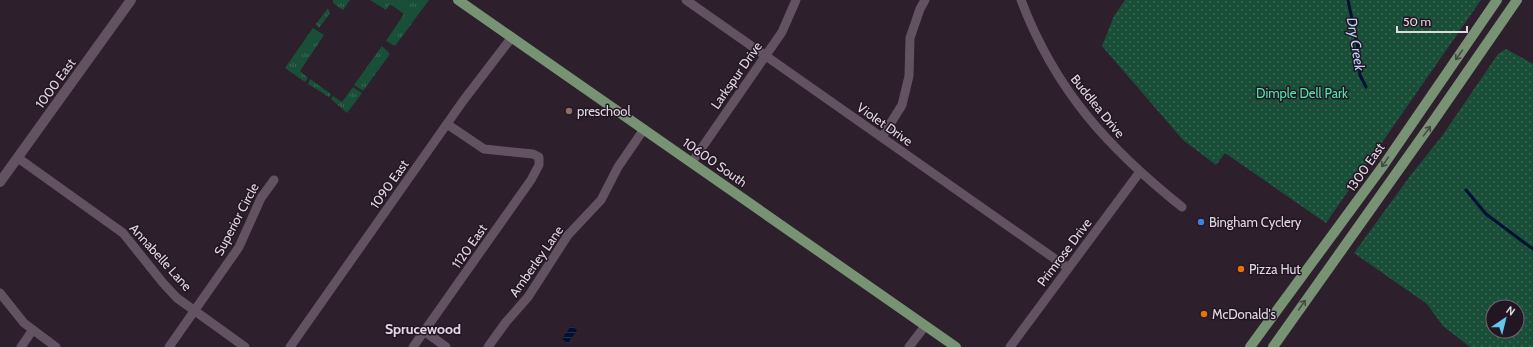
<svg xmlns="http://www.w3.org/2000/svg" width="1533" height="347" font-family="Cabin,sans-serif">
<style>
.grass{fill:url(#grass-tufts)}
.park{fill:url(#park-dots);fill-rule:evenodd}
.water{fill:url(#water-rules)}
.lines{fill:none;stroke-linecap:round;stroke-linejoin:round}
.stream{stroke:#000f32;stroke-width:3}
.street{stroke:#635362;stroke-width:9}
.secondary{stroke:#635362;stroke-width:10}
.primary{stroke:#779374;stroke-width:10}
.oneway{stroke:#454843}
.education-dot{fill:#8d6e63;stroke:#231623;stroke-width:1.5}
.shop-dot{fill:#3f7fe0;stroke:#231623;stroke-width:1.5}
.food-dot{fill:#e8710a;stroke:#231623;stroke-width:1.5}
.labels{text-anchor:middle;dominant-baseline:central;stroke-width:3;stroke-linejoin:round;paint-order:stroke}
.street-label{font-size:13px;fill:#e1d8e1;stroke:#231623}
.park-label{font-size:13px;fill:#4ce6aa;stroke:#231623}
.poi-label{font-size:13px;fill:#e1d8e1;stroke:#231623;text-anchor:start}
.water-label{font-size:14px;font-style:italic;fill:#b8d3fa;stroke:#231623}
.neighbourhood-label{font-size:14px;font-weight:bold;fill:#e6d4e6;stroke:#231623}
</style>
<defs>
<pattern id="grass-tufts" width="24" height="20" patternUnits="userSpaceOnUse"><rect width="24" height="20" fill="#194f39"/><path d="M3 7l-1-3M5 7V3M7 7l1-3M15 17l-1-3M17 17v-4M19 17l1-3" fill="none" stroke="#3a6855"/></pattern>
<pattern id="park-dots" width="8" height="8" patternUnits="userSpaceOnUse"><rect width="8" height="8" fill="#194f39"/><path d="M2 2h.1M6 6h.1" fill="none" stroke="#3a6855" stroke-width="1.8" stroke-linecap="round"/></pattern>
<pattern id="water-rules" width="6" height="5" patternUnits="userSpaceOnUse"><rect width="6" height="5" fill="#000f32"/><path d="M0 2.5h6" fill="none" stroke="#25314f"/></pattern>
</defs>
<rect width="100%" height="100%" fill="#2d1f2c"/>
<!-- grass -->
<g class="grass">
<path d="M333,0H350L343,10L333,3Z"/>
<path d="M370,0H429L395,46L386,41L404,14L390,4L386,10Z"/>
<path d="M328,8L330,13L319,28L316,24Z"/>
<path d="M313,28L324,35L300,71L308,78L305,82L285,68Z"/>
<path d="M382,46L390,54L363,91L354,85Z"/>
<path d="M310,79L331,94L329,97L308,84Z"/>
<path d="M353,87L362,93L347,113L331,99L333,96L342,102Z"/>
</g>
<!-- park -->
<g class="park">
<path d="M1125,0H1481L1326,223L1225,153L1216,165L1183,140L1102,46L1114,16Z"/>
<path d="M1506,49L1533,64V347H1470L1443,326L1427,304L1354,253L1410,176L1442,136L1498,54ZM1493,307H1517V331H1493Z"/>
</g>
<!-- water -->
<path class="water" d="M571,326L577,330L568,343L562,339Z"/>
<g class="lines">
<!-- stream -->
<g class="stream">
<path d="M1348,0L1358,48L1360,75L1366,87"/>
<path d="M1466,190L1486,214L1533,249"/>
</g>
<!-- street -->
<g class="street">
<path d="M686,0L1068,268"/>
<path d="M1021,0C1055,90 1108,148 1182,207"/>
<path d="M882,137L902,105L909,76L910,38L920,9L925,0"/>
<path d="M18,158L123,233L163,283L177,298L245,347"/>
<path d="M692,162L782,32L796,0"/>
<path d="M0,293L24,323L56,347"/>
<path d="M424,331L446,347"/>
<path d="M21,347L32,331"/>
<path d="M169,347L239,247L261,198L274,180"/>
<path d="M290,347L463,101L512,37"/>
<path d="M413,347L531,180L539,165V157L533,154L484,149L447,124"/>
<path d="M488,347L506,322L528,297L568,235L601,200L618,167L644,129"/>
<path d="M909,347L925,326"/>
<path d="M1010,347L1139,173"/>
</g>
<!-- secondary -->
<path class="secondary" d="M0,182L131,0"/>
<!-- primary -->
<g class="primary">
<path d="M458,0L956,347"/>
<path d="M1250,347L1383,166L1497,0"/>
<path d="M1273,347L1434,120L1517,0"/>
</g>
</g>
<!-- one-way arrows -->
<defs><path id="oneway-shaft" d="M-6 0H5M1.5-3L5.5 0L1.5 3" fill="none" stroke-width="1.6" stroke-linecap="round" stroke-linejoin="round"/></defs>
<g class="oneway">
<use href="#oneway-shaft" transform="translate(1459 55) rotate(125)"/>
<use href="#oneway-shaft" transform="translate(1427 131) rotate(-54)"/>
<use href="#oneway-shaft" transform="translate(1385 162) rotate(125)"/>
<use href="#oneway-shaft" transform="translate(1302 305) rotate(-55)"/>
</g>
<!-- markers -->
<circle class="education-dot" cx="569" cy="111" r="4"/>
<circle class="shop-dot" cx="1201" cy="222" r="4"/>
<g class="food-dot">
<circle cx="1241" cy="269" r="4"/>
<circle cx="1204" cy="314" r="4"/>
</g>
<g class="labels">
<!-- street labels -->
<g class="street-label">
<text transform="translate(736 75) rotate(-55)">Larkspur Drive</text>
<text transform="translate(55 83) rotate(-54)">1000 East</text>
<text transform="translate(1098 106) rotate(51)">Buddlea Drive</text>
<text transform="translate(885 124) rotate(35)">Violet Drive</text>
<text transform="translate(715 162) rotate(35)">10600 South</text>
<text transform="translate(1365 167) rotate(-55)">1300 East</text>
<text transform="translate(389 184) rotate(-55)">1090 East</text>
<text transform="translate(236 219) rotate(-62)">Superior Circle</text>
<text transform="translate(469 246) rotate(-55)">1120 East</text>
<text transform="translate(1064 252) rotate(-53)">Primrose Drive</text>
<text transform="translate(161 257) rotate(48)">Annabelle Lane</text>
<text transform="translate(536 261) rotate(-55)">Amberley Lane</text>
</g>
<!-- park labels -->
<g class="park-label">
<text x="1302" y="93">Dimple Dell Park</text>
</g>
<!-- poi labels -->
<g class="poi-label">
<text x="577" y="111">preschool</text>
<text x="1209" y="222">Bingham Cyclery</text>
<text x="1249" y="269">Pizza Hut</text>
<text x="1212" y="314">McDonald's</text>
</g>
<!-- water labels -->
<g class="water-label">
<text transform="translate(1356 44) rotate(81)">Dry Creek</text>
</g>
<!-- neighbourhood labels -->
<g class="neighbourhood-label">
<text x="423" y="329">Sprucewood</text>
</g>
</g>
<!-- north arrow -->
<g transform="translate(1505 319) rotate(35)"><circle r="19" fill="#231623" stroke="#6f646f"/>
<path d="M0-3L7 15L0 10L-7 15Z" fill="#65c5ee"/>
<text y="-6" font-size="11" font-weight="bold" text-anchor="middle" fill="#e1d8e1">N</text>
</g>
<!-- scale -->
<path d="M1397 26v6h70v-6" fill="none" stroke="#e1d8e1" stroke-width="2"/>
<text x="1403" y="26" font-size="12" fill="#e1d8e1" stroke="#231623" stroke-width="3" paint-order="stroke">50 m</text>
</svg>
